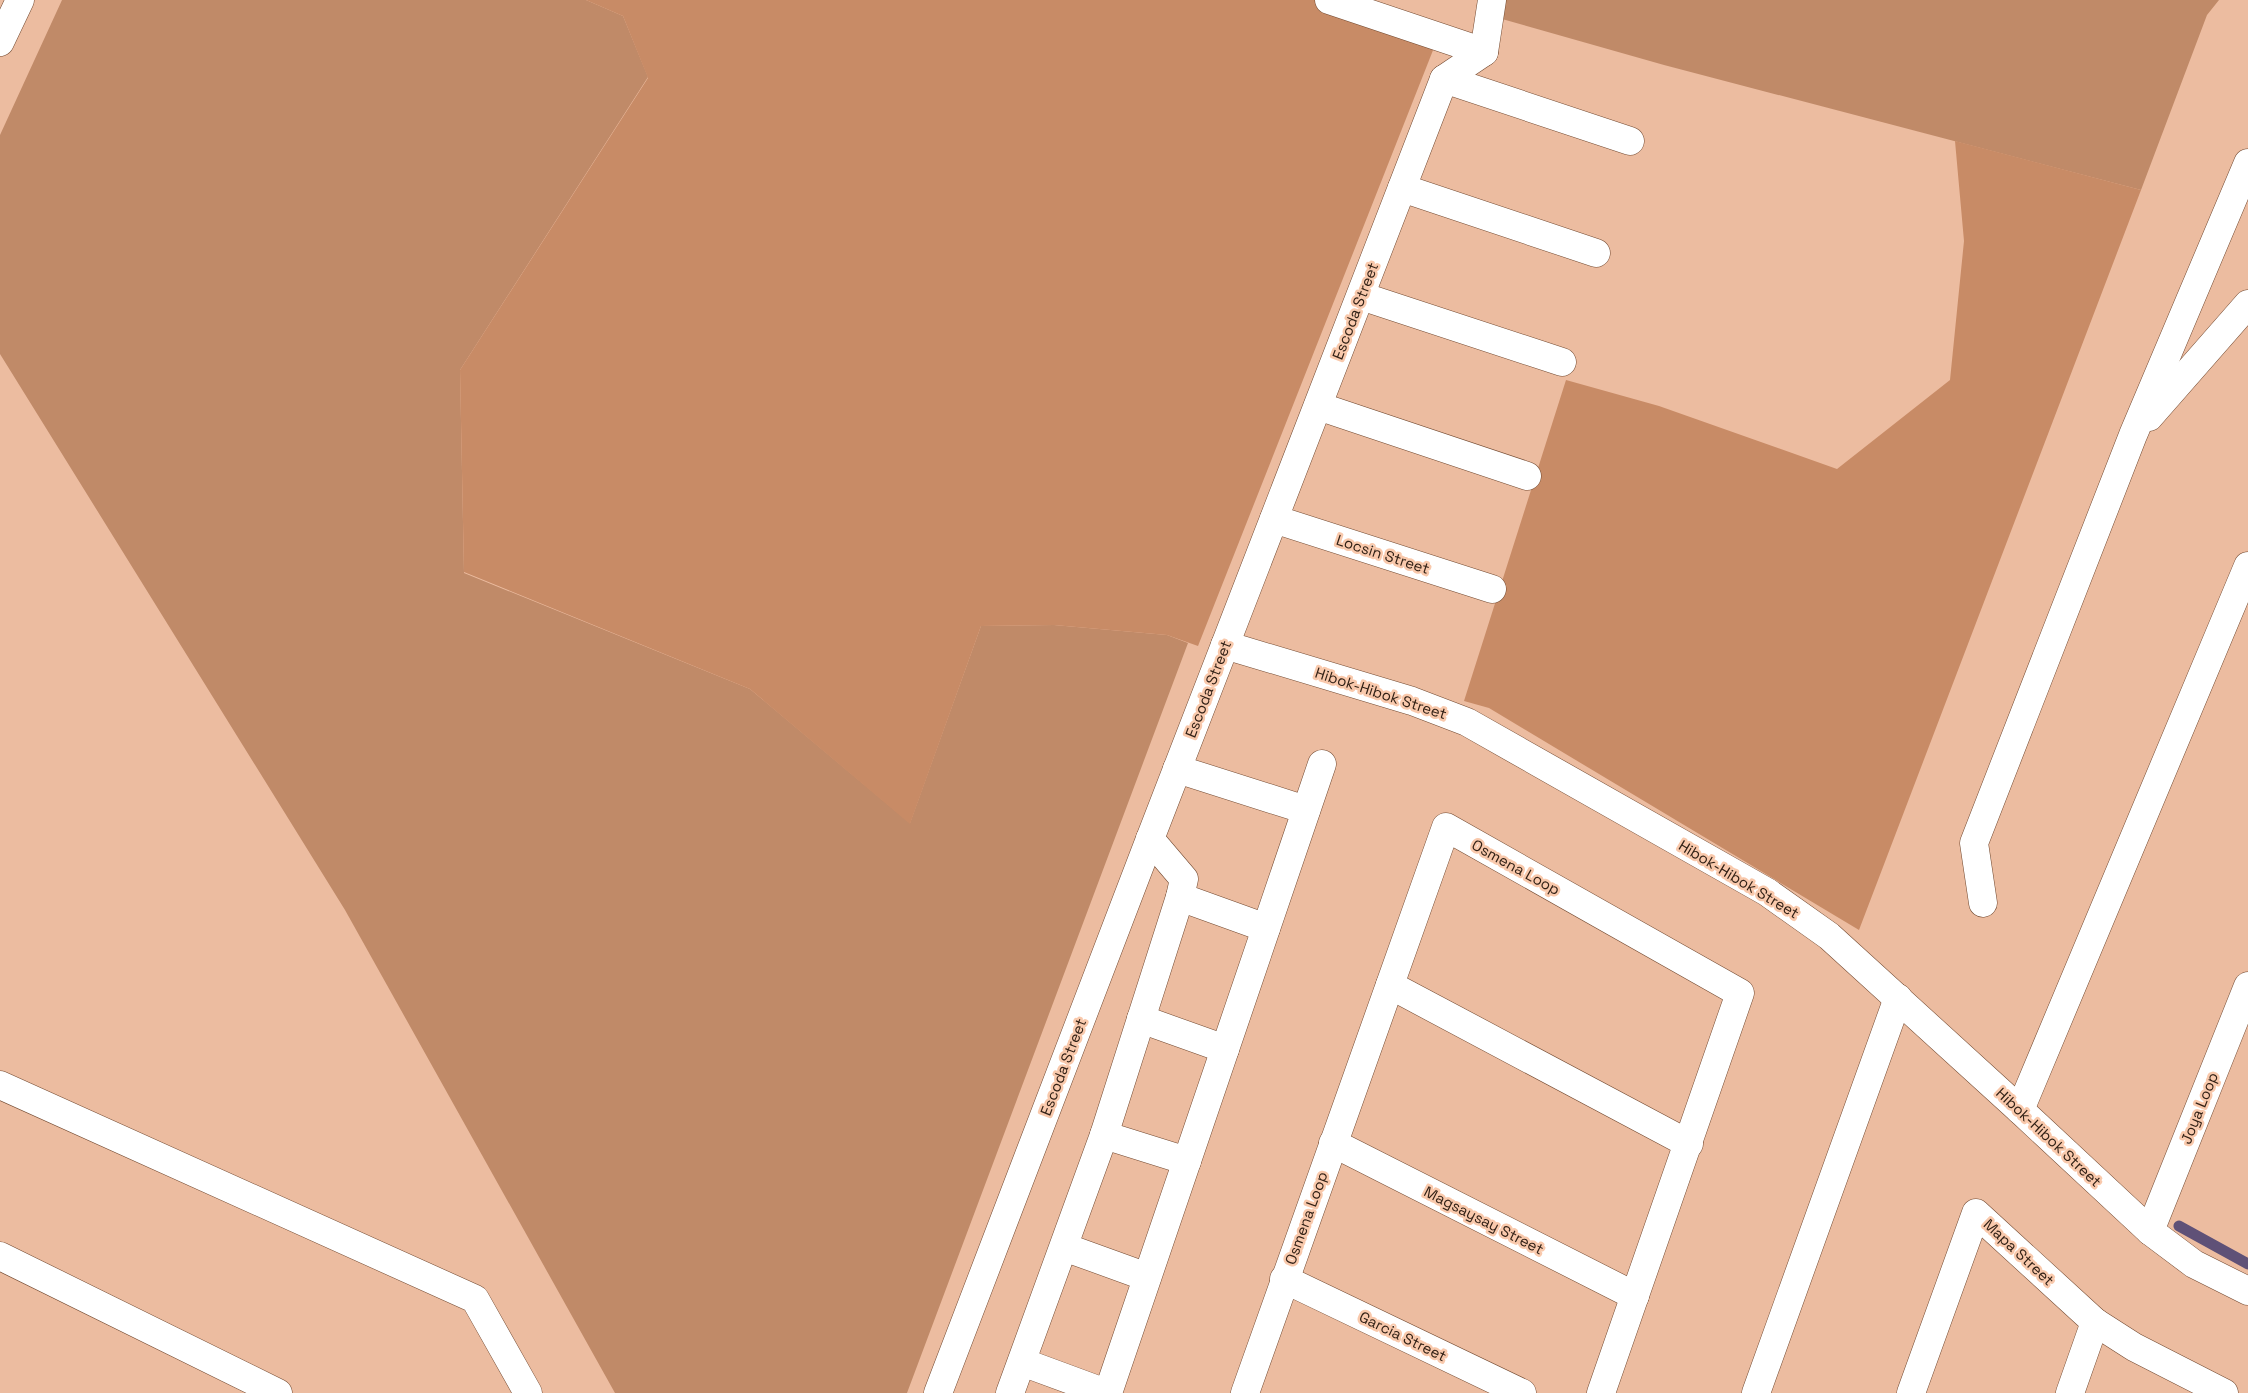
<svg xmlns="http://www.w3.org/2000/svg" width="2248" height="1393" font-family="'Space Grotesk',sans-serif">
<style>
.green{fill:#c08a68}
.forest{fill:#c88b66}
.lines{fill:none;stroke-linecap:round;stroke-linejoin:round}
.stream{stroke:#5f5177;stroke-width:11}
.minor-casing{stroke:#734a31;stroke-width:29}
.minor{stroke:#fff;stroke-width:28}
.labels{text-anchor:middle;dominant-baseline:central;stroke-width:5;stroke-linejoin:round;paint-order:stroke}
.street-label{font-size:15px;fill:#322116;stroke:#f9c9ac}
</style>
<rect width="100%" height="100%" fill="#ecbca0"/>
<!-- green -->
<g class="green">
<path d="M62,0H586L623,16L648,77L460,370L464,573L750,689L910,823L981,626L1054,625L1167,635L1188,643L907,1393H615L345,910L0,354V135Z"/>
<path d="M1500,0H2219L2207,15L2141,190L1664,65L1495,17Z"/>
</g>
<!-- forest -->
<g class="forest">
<path d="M586,0H1348L1441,30L1198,646L1167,635L1054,625L981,626L910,824L750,689L464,572L460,370L648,78L623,16Z"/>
<path d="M1955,141L2141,190L1859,930L1489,708L1464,701L1566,380L1659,406L1837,469L1950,380L1964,241Z"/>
</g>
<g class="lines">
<!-- stream -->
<path class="stream" d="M2179,1226L2248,1264"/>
<!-- minor casing -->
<g class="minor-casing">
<g id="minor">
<path d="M1329,0L1484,52"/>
<path d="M0,42L20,0"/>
<path d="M1444,79L1630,141"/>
<path d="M1402,188L1596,253"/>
<path d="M1361,296L1562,362"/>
<path d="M1318,406L1527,476"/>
<path d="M2149,417L2248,304"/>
<path d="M1274,519L1492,589"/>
<path d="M1225,645L1412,701L1467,722L1767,892L1829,936L2020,1110L2150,1231L2194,1264L2248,1291"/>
<path d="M1177,769L1306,810"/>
<path d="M1180,897L1266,928"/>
<path d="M1983,903L1974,843L2133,435L2248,163"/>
<path d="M1390,985L1689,1144"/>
<path d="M1141,1019L1225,1049"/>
<path d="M0,1085L475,1299L528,1393"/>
<path d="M2020,1110L2248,566"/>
<path d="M1104,1135L1187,1161"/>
<path d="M1333,1143L1635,1296"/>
<path d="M2150,1231L2248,986"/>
<path d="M1064,1247L1147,1277"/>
<path d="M0,1256L278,1393"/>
<path d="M1284,1279L1522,1393"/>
<path d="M1022,1362L1106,1393"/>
<path d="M938,1393L1150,839L1444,79L1484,52L1492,0"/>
<path d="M1010,1393L1104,1135L1180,897L1184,879L1150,839"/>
<path d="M1108,1393L1322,764"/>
<path d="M1245,1393L1446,827L1740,993L1601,1393"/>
<path d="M1756,1393L1898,998"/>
<path d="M1911,1393L1976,1213L2095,1322L2134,1347L2224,1393"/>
<path d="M2070,1393L2095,1322"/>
</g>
</g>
<!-- minor -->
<use href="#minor" class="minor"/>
</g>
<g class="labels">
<!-- street labels -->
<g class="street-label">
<text transform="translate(1355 311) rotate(-69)">Escoda Street</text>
<text transform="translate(1383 554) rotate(18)">Locsin Street</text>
<text transform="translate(1208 689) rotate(-69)">Escoda Street</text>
<text transform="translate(1381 693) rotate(18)">Hibok-Hibok Street</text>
<text transform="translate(1516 867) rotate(29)">Osmena Loop</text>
<text transform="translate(1739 879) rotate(31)">Hibok-Hibok Street</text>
<text transform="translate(1063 1067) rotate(-69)">Escoda Street</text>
<text transform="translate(2199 1108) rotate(-68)">Joya Loop</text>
<text transform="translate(2049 1137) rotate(43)">Hibok-Hibok Street</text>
<text transform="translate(1306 1218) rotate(-70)">Osmena Loop</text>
<text transform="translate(1484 1220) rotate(27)">Magsaysay Street</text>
<text transform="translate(2019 1252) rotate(43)">Mapa Street</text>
<text transform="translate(1403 1336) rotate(26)">Garcia Street</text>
</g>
</g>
</svg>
